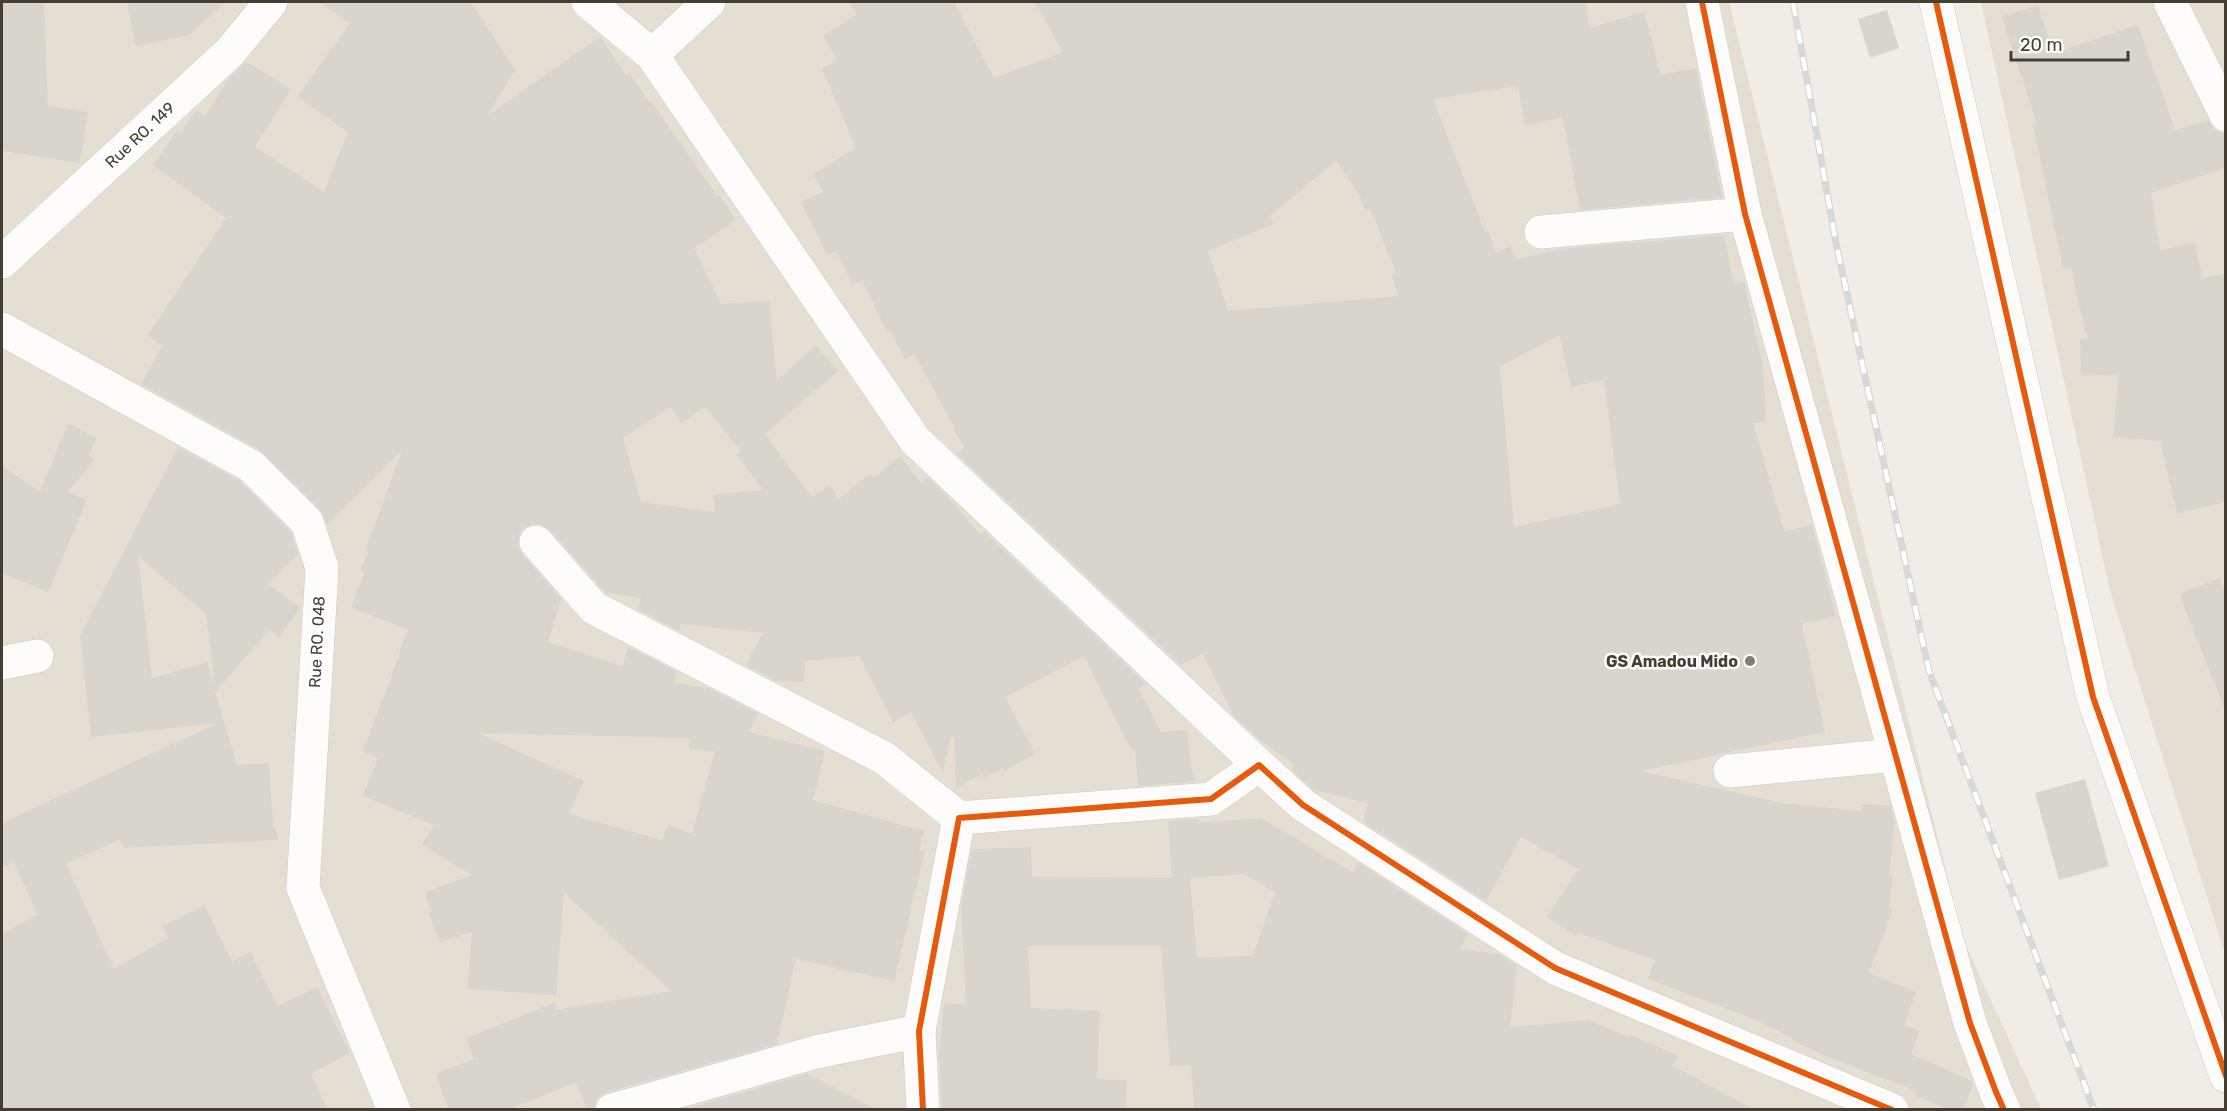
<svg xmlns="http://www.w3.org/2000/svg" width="2227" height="1111" font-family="Rubik,sans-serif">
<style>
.residential{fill:#e4dfd2}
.building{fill:#d8d5ce;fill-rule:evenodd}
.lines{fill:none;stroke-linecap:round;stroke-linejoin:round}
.minor-casing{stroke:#cdcac4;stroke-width:34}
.minor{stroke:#fdfcfb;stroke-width:33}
.rail-casing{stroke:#d8d8d7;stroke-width:7}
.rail{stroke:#fff;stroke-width:4.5;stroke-dasharray:14;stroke-linecap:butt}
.cycleway-casing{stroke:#fff;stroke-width:10}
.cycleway{stroke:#e8590c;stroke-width:6}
.poi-dot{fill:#807c71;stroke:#fff;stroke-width:2}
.labels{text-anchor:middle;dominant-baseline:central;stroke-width:5;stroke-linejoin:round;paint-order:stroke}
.street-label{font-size:16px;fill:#453f32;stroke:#fff}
.poi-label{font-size:16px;font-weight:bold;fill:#453f32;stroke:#fff;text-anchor:end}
</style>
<rect width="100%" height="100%" fill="#efede6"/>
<!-- residential -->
<g class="residential">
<path d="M2,2H1729L1963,939L2041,1109L2,1110Z"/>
<path d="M1981,2H2225V954L2110,591Z"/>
</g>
<!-- building -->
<g class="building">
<path d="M2,2H44L48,106L88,112L80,163L2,151Z"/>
<path d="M127,2H225L189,35L136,46Z"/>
<path d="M319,2H471L515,70L488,115L600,37L626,75L629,73L650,103L652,102L717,196L719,195L736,220L694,248L721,304L769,301L777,380L816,345L838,371L765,434L812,498L830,485L839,499L870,474L873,478L900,456L921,483L928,478L946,495L981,535L985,532L1146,684L1138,688L1161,732L1187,730L1193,778L1198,781L1138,786L1135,750L1131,749L1084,656L1005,697L1035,754L1004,771L1003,768L984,779L982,774L956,788L954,737H951L943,773L911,712L893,722L859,656L805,661L804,682L776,681L746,665L763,633L680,624L679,631L638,609L641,598L606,593L550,530L541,524H532L523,528L519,535L518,546L522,554L561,599L548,642L623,666L628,647L676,671L675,683L708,688L758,714L749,732L825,751L813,800L924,831L919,851H925L894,981L796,959L777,1044L607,1092L598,1097L594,1110H587L576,1082L508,1110H449L435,1074L474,1059L466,1038L556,1002L555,1010L671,991L564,893L556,995L467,989L472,932L440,942L429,913L432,912L425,892L472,875L422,845L434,825L363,796L378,758L363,751L391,678L407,629L351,608L365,571L361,570L369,550L366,549L402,451L327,524L320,509L260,450L141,384L162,346L148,335L226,218L153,165L177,130L181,133L196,110L205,116L229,78L246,62L291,89L255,147L324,192L348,132L297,97L350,23ZM671,407L681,423L706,407L741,452L737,455L763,490L713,495L715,512L641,502L623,438ZM477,733L689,738V749L715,751L692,834L668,825L662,840L569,814L584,781Z"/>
<path d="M848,2H954L994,78L1063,52L1035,2H1586L1589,28L1644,12L1661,75L1696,68L1722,197L1580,210L1563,117L1525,125L1518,86L1433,99L1485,232L1488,231L1496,253L1510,246L1517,259L1559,249L1724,235L1734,284L1744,282L1763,367L1766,422L1753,423L1784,531L1812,525L1836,616L1802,624L1825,732L1641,771L1782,803L1861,811L1862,804L1890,806L1895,822L1889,875H1893L1889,907L1893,909L1869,973L1916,992L1904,1025L1920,1031L1911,1054L1972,1081L1973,1085L1963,1110H1949L1915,1095L1916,1091L1826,1056L1792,1040V1038L1761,1022L1648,979L1655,960L1578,933L1576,936L1547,917L1578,869L1521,837L1486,901L1364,822L1367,803L1314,790L1292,770L1294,764L1261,741L1234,716L1203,654L1181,665L957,454L965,447L953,429L955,428L914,354L905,359L890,330L887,332L862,280L853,284L836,251L827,255L801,202L823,192L813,174L856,148L822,68L833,63L832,60L837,58L823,36L857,14ZM1336,161L1359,194L1365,210L1370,208L1396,273L1391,275L1399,296L1228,311L1208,251L1273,224L1270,216ZM1560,335L1571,387L1604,380L1620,504L1514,527L1500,366Z"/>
<path d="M2038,5L2053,53L2138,25L2175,130L2208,120L2215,130L2226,134V168L2151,193L2160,250L2195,243L2202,278L2226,273V502L2177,513L2160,441L2113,437L2119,374L2081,376L2080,339H2087L2071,268L2063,269L2033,124H2037L2002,17Z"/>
<path d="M1887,10L1899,48L1870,58L1858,19Z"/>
<path d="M68,423L97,439L88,455L94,460L68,492L87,500L48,592L2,573V466L40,492Z"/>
<path d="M178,447L240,481L291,532L298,554L268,583L300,608L279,638L270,630L215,692L237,765L269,763L273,824L279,840L124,848L120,839L66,864L114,969L168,938L162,926L204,905L232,962L250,952L278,1006L317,987L350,1053L311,1074L328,1110H2V935L37,914L14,862L2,867V823L218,723L91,737L80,636ZM138,556L206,614L215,689L207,662L152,678Z"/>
<path d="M2219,578L2226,595V707H2224L2179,594Z"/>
<path d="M2085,779L2109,866L2059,880L2035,793Z"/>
<path d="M1261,818L1354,873L1357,862L1468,934L1460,949L1498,954L1517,966L1510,1027L1588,1020L1628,1037L1629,1034L1678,1056L1673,1066L1756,1110H1194L1191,1065L1170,1066L1161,946H1028L1031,1008L1100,1011L1097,1079L1127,1080L1126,1110H942L939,1056L944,1003L966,1005L961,907L972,849L1031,847L1032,877L1172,878L1168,821L1198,819V823ZM1244,874L1275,892L1253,956L1197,958L1190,878Z"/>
<path d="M807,1074L878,1110H682Z"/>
</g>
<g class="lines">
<!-- minor casing -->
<g class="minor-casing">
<g id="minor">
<path d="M588,2L652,55L915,440L1259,765"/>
<path d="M1702,2L1745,214L1970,1023L1996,1092L2004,1110"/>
<path d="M1936,2L2093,697L2226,1076"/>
<path d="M2170,2L2226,115"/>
<path d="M652,55L709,2"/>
<path d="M1541,232L1745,214"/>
<path d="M2,262L230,52L271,2"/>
<path d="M2,329L251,466L307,522L322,568L303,888L394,1110"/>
<path d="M536,542L594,608L884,758L959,818"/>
<path d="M2,663L37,656"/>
<path d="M1730,771L1895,755"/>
<path d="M612,1110L816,1052L919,1031"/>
<path d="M923,1110L919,1031L959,818L1211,799L1259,765L1303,805L1555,968L1892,1110"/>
</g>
</g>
<!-- minor -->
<use href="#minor" class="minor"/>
<!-- rail casing -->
<g class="rail-casing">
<path id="rail" d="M1793,2L1836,243L1929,671L2094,1110"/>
</g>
<!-- rail -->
<use href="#rail" class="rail"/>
<!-- cycleway casing -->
<g class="cycleway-casing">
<g id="cycleway">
<path d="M1702,2L1745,214L1970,1023L1996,1092L2004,1110"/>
<path d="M1936,2L2093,697L2226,1076"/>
<path d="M923,1110L919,1031L959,818L1211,799L1259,765L1303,805L1555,968L1892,1110"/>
</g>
</g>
<!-- cycleway -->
<use href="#cycleway" class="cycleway"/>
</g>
<!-- markers -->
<circle class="poi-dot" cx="1750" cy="661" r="6"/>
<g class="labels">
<!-- street labels -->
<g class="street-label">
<text transform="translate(140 135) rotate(-43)">Rue RO. 149</text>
<text transform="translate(317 642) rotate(-87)">Rue RO. 048</text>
</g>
<!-- poi labels -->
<g class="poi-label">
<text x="1738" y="661">GS Amadou Mido</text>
</g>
</g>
<!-- border -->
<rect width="2227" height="1111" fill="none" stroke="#453f32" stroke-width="6"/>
<!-- scale -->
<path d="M2011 51v9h117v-9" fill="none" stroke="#453f32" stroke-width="3"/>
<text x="2020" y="51" font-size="18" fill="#453f32" stroke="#ffffff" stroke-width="4.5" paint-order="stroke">20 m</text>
</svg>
